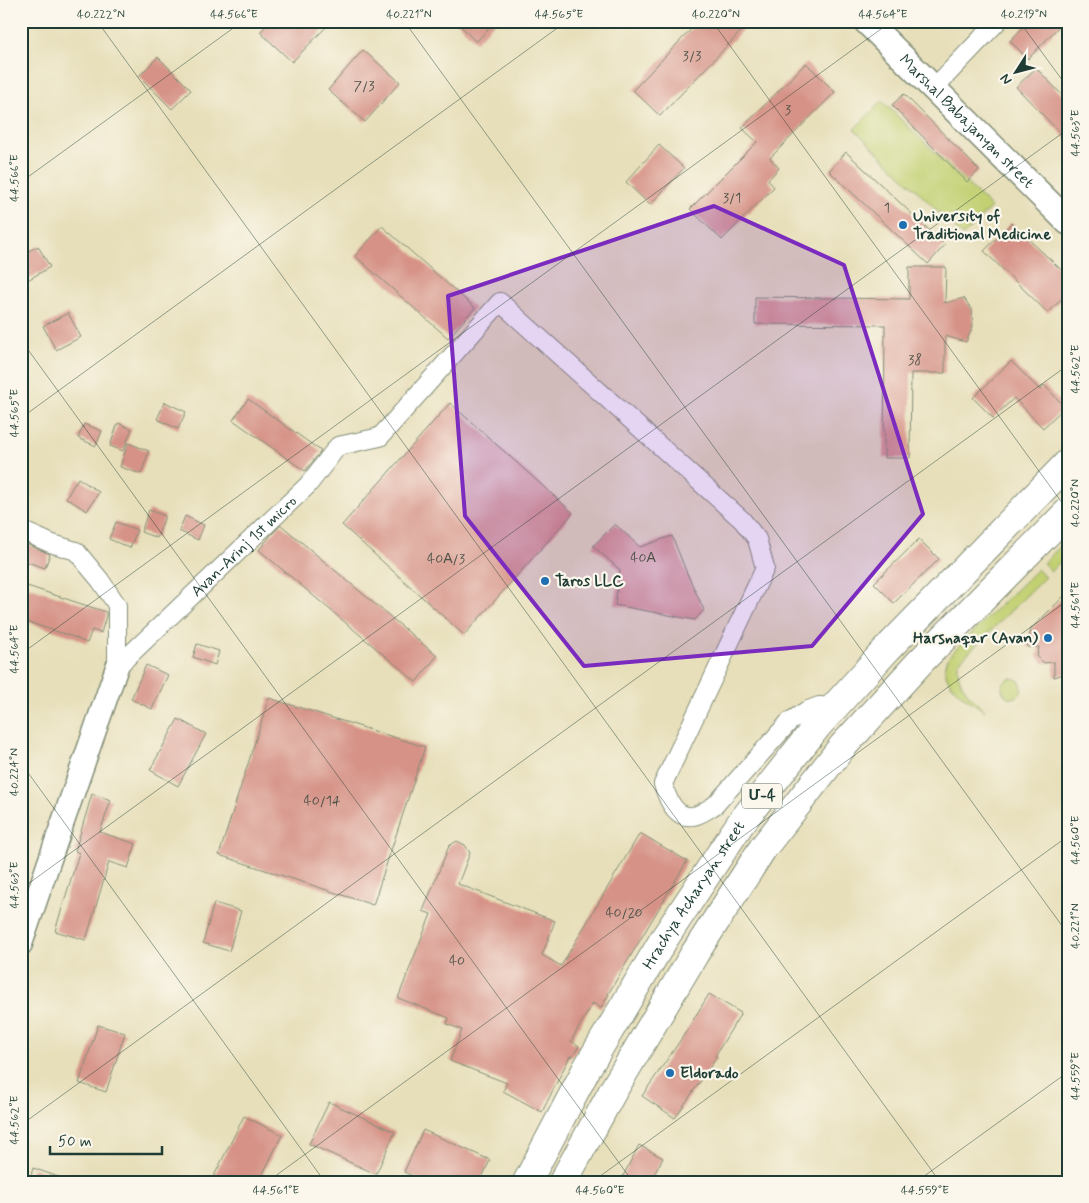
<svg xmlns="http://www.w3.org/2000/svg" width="1089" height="1203" font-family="Mynerve,'Noto Sans Armenian',sans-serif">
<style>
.green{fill:#c2d072;stroke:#708653}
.building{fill:#d69286}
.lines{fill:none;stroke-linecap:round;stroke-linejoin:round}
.minor-casing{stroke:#838e77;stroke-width:20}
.tertiary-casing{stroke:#838e77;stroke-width:25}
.secondary-casing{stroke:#838e77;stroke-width:28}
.trunk-casing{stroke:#838e77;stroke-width:30}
.minor{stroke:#fff;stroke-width:18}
.tertiary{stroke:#fff;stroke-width:22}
.secondary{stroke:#fff;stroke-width:25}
.trunk{stroke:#fff;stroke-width:28}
.marked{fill:#7b2cbf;fill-opacity:0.2;stroke:#7b2cbf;stroke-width:4;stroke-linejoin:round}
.ticks{fill:none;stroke:#1f3d34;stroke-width:1;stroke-opacity:0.45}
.poi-dot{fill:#1f6fb2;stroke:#fbf7ec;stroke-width:2}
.labels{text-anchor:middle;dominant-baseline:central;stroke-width:4.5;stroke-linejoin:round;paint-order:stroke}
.number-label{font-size:14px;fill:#4d5248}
.shield{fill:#fbf7ec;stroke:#61756b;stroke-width:1}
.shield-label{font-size:15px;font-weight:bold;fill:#1f3d34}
.street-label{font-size:16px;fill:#1f3d34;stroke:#fbf7ec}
.poi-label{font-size:16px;font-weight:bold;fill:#1f3d34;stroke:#fbf7ec;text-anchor:start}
.neatline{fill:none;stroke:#1f3d34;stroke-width:2}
.ticks-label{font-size:12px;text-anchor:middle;fill:#1f3d34}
</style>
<rect width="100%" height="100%" fill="#fbf7ec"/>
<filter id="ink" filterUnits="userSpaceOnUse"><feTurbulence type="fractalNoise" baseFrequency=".02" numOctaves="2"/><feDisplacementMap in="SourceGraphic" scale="10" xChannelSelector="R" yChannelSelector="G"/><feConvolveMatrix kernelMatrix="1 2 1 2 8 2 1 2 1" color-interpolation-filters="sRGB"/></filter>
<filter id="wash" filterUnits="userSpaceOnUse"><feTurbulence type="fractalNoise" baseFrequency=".0096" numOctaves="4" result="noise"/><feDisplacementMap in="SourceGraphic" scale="20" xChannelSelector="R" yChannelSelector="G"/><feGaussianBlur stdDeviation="1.12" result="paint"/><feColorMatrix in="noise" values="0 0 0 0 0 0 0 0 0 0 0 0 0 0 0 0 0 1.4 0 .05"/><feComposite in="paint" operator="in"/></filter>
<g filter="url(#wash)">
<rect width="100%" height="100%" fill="#e7dfba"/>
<!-- green -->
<g class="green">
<path d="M882,101L991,207L963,236L854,129Z"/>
<path d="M1068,539V554L1051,571L1043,563Z"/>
<path d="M1037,569L1045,577L958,663C956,686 971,696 985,711C967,698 933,682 950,655Z"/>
<circle cx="1012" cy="688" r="10"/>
</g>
<g id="blocks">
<!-- building -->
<g class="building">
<path d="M271,21H332L292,62L260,32Z"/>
<path d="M456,21H496L476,42Z"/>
<path d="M699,21H751L660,116L633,90Z"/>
<path d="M1029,21H1064L1028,59L1010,41Z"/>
<path d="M363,50L400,82L365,122L328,90Z"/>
<path d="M158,57L191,90L172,109L139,76Z"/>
<path d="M806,63L835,92L770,158L779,168L768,180L774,187L722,240L690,209L757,142L742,128Z"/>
<path d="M1036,68L1068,101V141L1016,87Z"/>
<path d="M904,94L979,170L967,182L892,105Z"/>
<path d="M659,145L684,168L650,205L626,182Z"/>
<path d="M846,152L945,245L928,264L829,171Z"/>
<path d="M1011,223L1068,276V292L1048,313L984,251Z"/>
<path d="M382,226L475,308L448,338L355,256Z"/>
<path d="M38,246L50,267L21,284V255Z"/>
<path d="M909,267H946L945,303L964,298L972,310L973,326L966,342L945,336V373H911L910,458H884L885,325L755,324V297L909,299Z"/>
<path d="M68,313L81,337L56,350L43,326Z"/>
<path d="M1011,361L1040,390L1044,385L1065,407L1043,428L1014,398L993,418L973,398Z"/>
<path d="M248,399L321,451L305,471L233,420Z"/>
<path d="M165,402L186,412L178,429L157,419Z"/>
<path d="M450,403L573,513L464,635L342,525Z"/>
<path d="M118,423L132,429L123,451L110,446Z"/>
<path d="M84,424L102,431L96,446L78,438Z"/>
<path d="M128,443L149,451L141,474L120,467Z"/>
<path d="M78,478L99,492L87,511L66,498Z"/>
<path d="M149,510L165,516L157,538L141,532Z"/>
<path d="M185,516L204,525L198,540L179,531Z"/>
<path d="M116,522L137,530L130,548L109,539Z"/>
<path d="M615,524L640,547L672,536L686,571L704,610L695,620L615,605L620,570L593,546Z"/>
<path d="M281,525L437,656L416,682L259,550L271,535Z"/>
<path d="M919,539L939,559L894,603L874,583Z"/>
<path d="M21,542L50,554L45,568L21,560Z"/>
<path d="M21,584L106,612V616L101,633L92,630L87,643L77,639V638L21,620Z"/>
<path d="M1068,592V673L1054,677V662L1044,663L1037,656L1039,647H1027L1031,629Z"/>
<path d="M197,644L219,651L215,665L193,657Z"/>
<path d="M146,665L168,675L152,709L131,699Z"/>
<path d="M269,698L425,747L373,905L219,855Z"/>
<path d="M178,719L206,734L178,786L150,770Z"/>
<path d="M92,794L111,800L100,832L136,844L128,868L109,862L86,940L55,931L79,853L75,851Z"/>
<path d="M640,833L687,861L608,994H609L601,1008L593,1003L571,1041L579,1046L572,1057L570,1056L542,1112L503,1091L507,1083L450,1061L462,1030L447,1024L449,1018L398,998L431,914L423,911L449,846L457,841L465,845L470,853L458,884L555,921L542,955L561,966Z"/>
<path d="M214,903L241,911L229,951L203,943Z"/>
<path d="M709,994L741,1013L715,1056L717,1057L675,1118L642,1096L684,1035Z"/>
<path d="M98,1025L125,1033L106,1092L79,1083Z"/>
<path d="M329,1102L395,1132L376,1174L309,1144Z"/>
<path d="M244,1116L282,1135L259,1182H211Z"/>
<path d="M423,1130L490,1160L480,1182H425L404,1172Z"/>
<path d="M639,1145L663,1158L650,1182H620Z"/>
<path d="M33,1168L67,1180V1182H29Z"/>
</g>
</g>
</g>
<g filter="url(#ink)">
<use href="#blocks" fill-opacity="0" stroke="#838e77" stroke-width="1"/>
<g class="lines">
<!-- minor casing -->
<g class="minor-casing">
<g id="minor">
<path d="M934,88L998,21"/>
<path id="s1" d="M21,530L50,543L76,551L100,580L117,605V667L308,485L338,446L380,437L500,302L742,520L757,539L765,568L663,784C667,798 675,819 693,816C701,815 708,809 715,805L789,722L806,711L819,706L835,707"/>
</g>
</g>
<!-- tertiary casing -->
<g class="tertiary-casing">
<path id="tertiary" d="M21,944L49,862L117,667"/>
</g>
<!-- secondary casing -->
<g class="secondary-casing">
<g id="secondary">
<path id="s2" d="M866,21L1068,222"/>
</g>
</g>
<!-- trunk casing -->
<g class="trunk-casing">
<g id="trunk">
<path id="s3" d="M527,1182L587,1068L664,939L740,824L818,725L887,649L1068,463"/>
<path d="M563,1182L614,1089L695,953L763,848L843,746L921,661L1068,512"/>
</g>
</g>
<!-- minor -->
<use href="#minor" class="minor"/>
<!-- tertiary -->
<use href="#tertiary" class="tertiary"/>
<!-- secondary -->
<use href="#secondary" class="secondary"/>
<!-- trunk -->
<use href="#trunk" class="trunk"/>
</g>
</g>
<!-- marked area -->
<path class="marked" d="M714,206L844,265L923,514L812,646L584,666L465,516L448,296Z"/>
<!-- ticks -->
<path class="ticks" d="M97,21L940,1182M404,21L1068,934M712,21L1068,511M1019,21L1068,88M21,182L243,21M21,340L633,1182M21,418L567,21M21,654L892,21M21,763L325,1182M21,889L1068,129M21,1125L1068,365M267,1182L1068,600M592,1182L1068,836M916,1182L1068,1072"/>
<!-- markers -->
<g class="poi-dot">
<circle cx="903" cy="225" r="5"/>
<circle cx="545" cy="581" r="5"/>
<circle cx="1048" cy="638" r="5"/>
<circle cx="670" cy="1073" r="5"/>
</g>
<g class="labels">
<!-- number labels -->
<g class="number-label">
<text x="692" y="56">3/3</text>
<text x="364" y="86">7/3</text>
<text x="788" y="110">3</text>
<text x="732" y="198">3/1</text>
<text x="887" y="208">1</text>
<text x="915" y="360">38</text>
<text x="643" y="558">40А</text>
<text x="446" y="559">40А/3</text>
<text x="322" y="801">40/14</text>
<text x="624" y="913">40/20</text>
<text x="457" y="961">40</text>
</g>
<!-- shield labels -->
<rect class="shield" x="742" y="783.5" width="40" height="25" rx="4"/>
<g class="shield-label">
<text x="762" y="796">Մ-4</text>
</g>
<!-- street labels -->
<g class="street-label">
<text stroke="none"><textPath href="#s2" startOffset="142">Marshal Babajanyan street</textPath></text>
<text stroke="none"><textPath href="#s1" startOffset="364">Avan-Arinj 1st micro</textPath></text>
<text stroke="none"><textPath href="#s3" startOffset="332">Hrachya Acharyan street</textPath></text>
</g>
<!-- poi labels -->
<g class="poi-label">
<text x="913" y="216">University of<tspan x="913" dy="18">Traditional Medicine</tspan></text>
<text x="555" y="581">Taros LLC</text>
<text x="1038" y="638" text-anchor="end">Harsnaqar (Avan)</text>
<text x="680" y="1073">Eldorado</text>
</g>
</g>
<!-- margin -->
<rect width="1089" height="1203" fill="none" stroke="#fbf7ec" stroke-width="55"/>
<!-- north arrow -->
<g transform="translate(1016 72) rotate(234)" stroke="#fbf7ec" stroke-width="4" paint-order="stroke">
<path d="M0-4L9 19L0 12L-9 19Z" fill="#1f3d34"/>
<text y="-8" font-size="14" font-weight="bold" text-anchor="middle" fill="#1f3d34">N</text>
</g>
<!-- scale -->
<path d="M50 1146v8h112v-8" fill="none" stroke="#1f3d34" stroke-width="2.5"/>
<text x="58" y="1146" font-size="15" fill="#1f3d34" stroke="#fbf7ec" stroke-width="4" paint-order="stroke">50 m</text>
<rect x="28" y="28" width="1034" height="1148" class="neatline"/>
<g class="ticks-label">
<text x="101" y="18">40.222°N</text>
<text x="234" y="18">44.566°E</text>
<text x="409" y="18">40.221°N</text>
<text x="559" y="18">44.565°E</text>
<text x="716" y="18">40.220°N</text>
<text x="883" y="18">44.564°E</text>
<text x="1024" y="18">40.219°N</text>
<text transform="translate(1075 133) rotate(-90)" y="4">44.563°E</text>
<text transform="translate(14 178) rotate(-90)" y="4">44.566°E</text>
<text transform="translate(1075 369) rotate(-90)" y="4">44.562°E</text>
<text transform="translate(14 413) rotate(-90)" y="4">44.565°E</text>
<text transform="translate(1075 503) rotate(-90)" y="4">40.220°N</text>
<text transform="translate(1075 605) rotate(-90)" y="4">44.561°E</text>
<text transform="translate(14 649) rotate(-90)" y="4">44.564°E</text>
<text transform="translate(14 772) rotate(-90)" y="4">40.224°N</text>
<text transform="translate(1075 840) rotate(-90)" y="4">44.560°E</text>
<text transform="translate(14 885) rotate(-90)" y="4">44.563°E</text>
<text transform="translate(1075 926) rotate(-90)" y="4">40.221°N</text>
<text transform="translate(1075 1076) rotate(-90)" y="4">44.559°E</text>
<text transform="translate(14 1120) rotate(-90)" y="4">44.562°E</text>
<text x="276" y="1194">44.561°E</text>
<text x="600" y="1194">44.560°E</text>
<text x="925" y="1194">44.559°E</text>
</g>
</svg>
